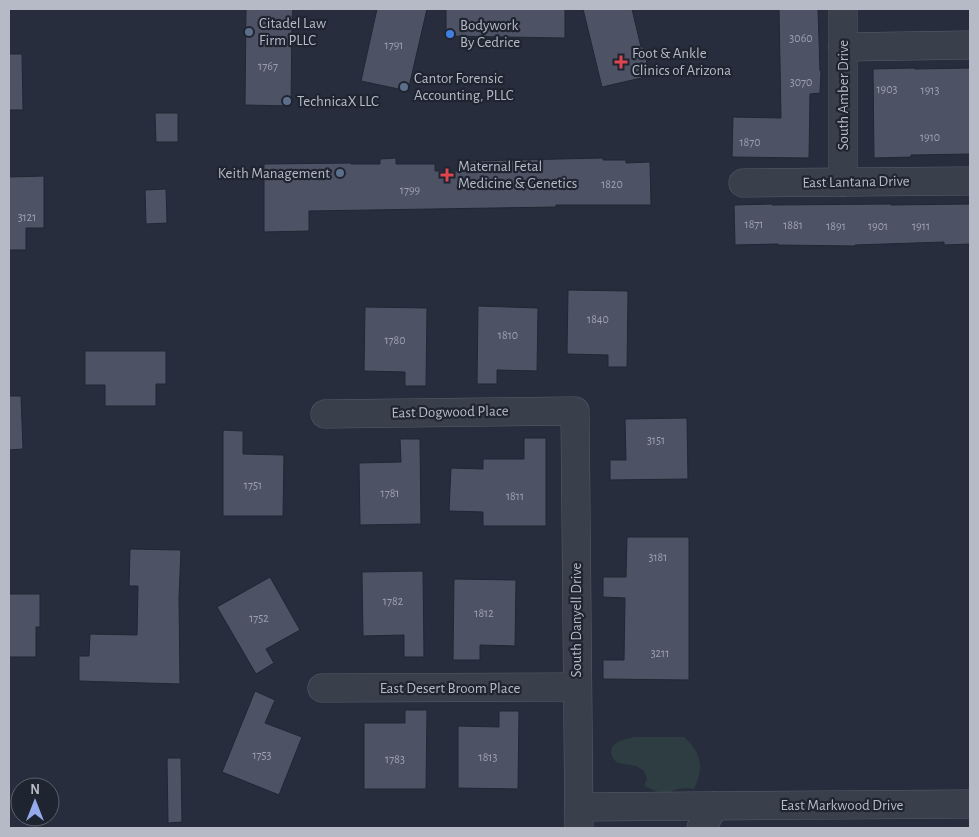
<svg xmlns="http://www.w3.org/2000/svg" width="979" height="837" font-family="'Alegreya Sans',sans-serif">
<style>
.green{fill:#2d3d41}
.building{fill:#4d5364;stroke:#212633}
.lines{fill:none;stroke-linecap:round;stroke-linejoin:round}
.minor-casing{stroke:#585d6a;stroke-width:29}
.minor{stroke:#3a3f4c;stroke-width:28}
.service-dot{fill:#5c6f8a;stroke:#1f2431;stroke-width:2}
.shop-dot{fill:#3f7fe0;stroke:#1f2431;stroke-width:2}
.health-dot{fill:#e0444e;stroke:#1f2431;stroke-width:2}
.labels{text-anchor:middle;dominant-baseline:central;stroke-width:4.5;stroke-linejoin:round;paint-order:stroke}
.number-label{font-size:12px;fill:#9ca0ae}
.poi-label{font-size:15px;fill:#b6bac7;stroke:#1f2431;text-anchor:start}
.street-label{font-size:15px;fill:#b6bac7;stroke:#1f2431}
</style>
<rect width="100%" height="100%" fill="#272d3c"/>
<!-- green -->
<path class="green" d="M633,737H684C702,753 704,768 694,789L686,788L678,789L664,794L655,791L644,786L647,779C646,774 644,770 638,767C632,764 625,765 619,763C611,760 608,749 615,744C619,740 628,739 633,737Z"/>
<!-- building -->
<g class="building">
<path d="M246,9H293L292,18L291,106L245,105Z"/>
<path d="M377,9H427L408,91L361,81Z"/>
<path d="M446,9H565V38L446,36Z"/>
<path d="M583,9H632L641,47H643L650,76L602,87Z"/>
<path d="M779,9H818L820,71H821L820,93L810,94L809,158L732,157L733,117L781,118Z"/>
<path d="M9,54H22L23,110H9Z"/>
<path d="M915,68V69L970,68V154L911,155V157L874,158L873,69Z"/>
<path d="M155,113H178V142H156Z"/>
<path d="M396,158V164H435V171H470V161L603,158V160H626V163L650,162L651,205H556V207L309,211V231L264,232V164L351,163V164H380V159Z"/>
<path d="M44,176V228H26V250H9V177Z"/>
<path d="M166,189L167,223L146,224L145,190Z"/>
<path d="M772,204V205L891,204V205L970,204V244L944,245V242L855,245V246L778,245V244L735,245L734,205Z"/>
<path d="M568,290L628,291L627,367H608V355L567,354Z"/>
<path d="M478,306L538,308L537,371L497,370V384H477Z"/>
<path d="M365,307L427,308L426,386H405V372L364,371Z"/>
<path d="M85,351H166V384H156V406H105V385H85Z"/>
<path d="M9,396H21L23,449L9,450Z"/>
<path d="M687,418L688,479L610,480V460H626L625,419Z"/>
<path d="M223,430L243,431V454L284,455L283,516H223Z"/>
<path d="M524,438H546V526H483V512L449,511L451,468L483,469V459H524Z"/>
<path d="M400,439H420L421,524L360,525L359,463L401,462Z"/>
<path d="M627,537H689V680L603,679V660H624L625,598L603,597V577H626Z"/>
<path d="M130,549L181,550L179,598L180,684L79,681V656H89L90,634L137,635L138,586H129Z"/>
<path d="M423,571L424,657H404V635L363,636L362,572Z"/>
<path d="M270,577L300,630L266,649L274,663L256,674L217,607Z"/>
<path d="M454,579L516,580L515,646L480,645V660H453Z"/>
<path d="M9,594H40V627H36V657H9Z"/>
<path d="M255,691L275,700L265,723L302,737L279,795L222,772Z"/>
<path d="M405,710H427L426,789H364V723H405Z"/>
<path d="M499,711H519L518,789L458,788V726L499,727Z"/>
<path d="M167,758H181L182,822L168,823Z"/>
</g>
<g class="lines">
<!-- minor casing -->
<g class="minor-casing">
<g id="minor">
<path d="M843,9V182"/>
<path d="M843,47L970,45"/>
<path d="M743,183L970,181"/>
<path d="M325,414L575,411L579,828"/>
<path d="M322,688L577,687"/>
<path d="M579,807L970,804"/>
<path d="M701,828L703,826L714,806"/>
</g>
</g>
<!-- minor -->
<use href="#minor" class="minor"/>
</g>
<!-- markers -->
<g class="service-dot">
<circle cx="249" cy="32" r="5"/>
<circle cx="404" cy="87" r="5"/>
<circle cx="287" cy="101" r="5"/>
<circle cx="340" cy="173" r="5"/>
</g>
<circle class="shop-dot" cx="450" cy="34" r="5"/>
<g class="health-dot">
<path d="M618.5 54.5h5v5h5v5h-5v5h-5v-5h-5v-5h5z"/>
<path d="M444.5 167.5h5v5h5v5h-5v5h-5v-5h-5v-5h5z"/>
</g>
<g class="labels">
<!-- number labels -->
<g class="number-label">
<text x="801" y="38">3060</text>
<text x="394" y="45">1791</text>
<text x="268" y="66">1767</text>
<text x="801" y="82">3070</text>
<text x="887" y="89">1903</text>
<text x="930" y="90">1913</text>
<text x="930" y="137">1910</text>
<text x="750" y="142">1870</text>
<text x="612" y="184">1820</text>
<text x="410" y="190">1799</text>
<text x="27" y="217">3121</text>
<text x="754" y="224">1871</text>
<text x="793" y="225">1881</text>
<text x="836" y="226">1891</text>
<text x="878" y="226">1901</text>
<text x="921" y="226">1911</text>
<text x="598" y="319">1840</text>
<text x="508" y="335">1810</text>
<text x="395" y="340">1780</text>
<text x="656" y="440">3151</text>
<text x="253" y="485">1751</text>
<text x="390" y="493">1781</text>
<text x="515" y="496">1811</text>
<text x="658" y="557">3181</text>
<text x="393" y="601">1782</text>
<text x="484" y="613">1812</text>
<text x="259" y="618">1752</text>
<text x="660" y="653">3211</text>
<text x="262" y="755">1753</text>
<text x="488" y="757">1813</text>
<text x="395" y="759">1783</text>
</g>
<!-- poi labels -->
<g class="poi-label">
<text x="259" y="23">Citadel Law<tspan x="259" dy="17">Firm PLLC</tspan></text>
<text x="460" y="25">Bodywork<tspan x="460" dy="17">By Cedrice</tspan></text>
<text x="632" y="53">Foot &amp; Ankle<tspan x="632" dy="17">Clinics of Arizona</tspan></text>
<text x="414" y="78">Cantor Forensic<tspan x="414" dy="17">Accounting, PLLC</tspan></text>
<text x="297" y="101">TechnicaX LLC</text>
<text x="458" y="166">Maternal Fetal<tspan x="458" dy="17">Medicine &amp; Genetics</tspan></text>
<text x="330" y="173" text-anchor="end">Keith Management</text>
</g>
<!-- street labels -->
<g class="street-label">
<text transform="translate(843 95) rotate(-90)">South Amber Drive</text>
<text transform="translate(856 182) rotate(-1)">East Lantana Drive</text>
<text transform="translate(450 412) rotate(-1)">East Dogwood Place</text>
<text transform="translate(576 620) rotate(-90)">South Danyell Drive</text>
<text x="450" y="688">East Desert Broom Place</text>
<text x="842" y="805">East Markwood Drive</text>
</g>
</g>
<!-- border -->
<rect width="979" height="837" fill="none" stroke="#b6bac7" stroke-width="20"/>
<!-- north arrow -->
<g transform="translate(35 802)"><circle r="24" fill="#1f2431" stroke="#5b606d"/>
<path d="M0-4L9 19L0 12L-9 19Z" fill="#95aaed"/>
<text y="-8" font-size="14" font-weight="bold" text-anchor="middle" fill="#b6bac7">N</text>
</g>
</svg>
